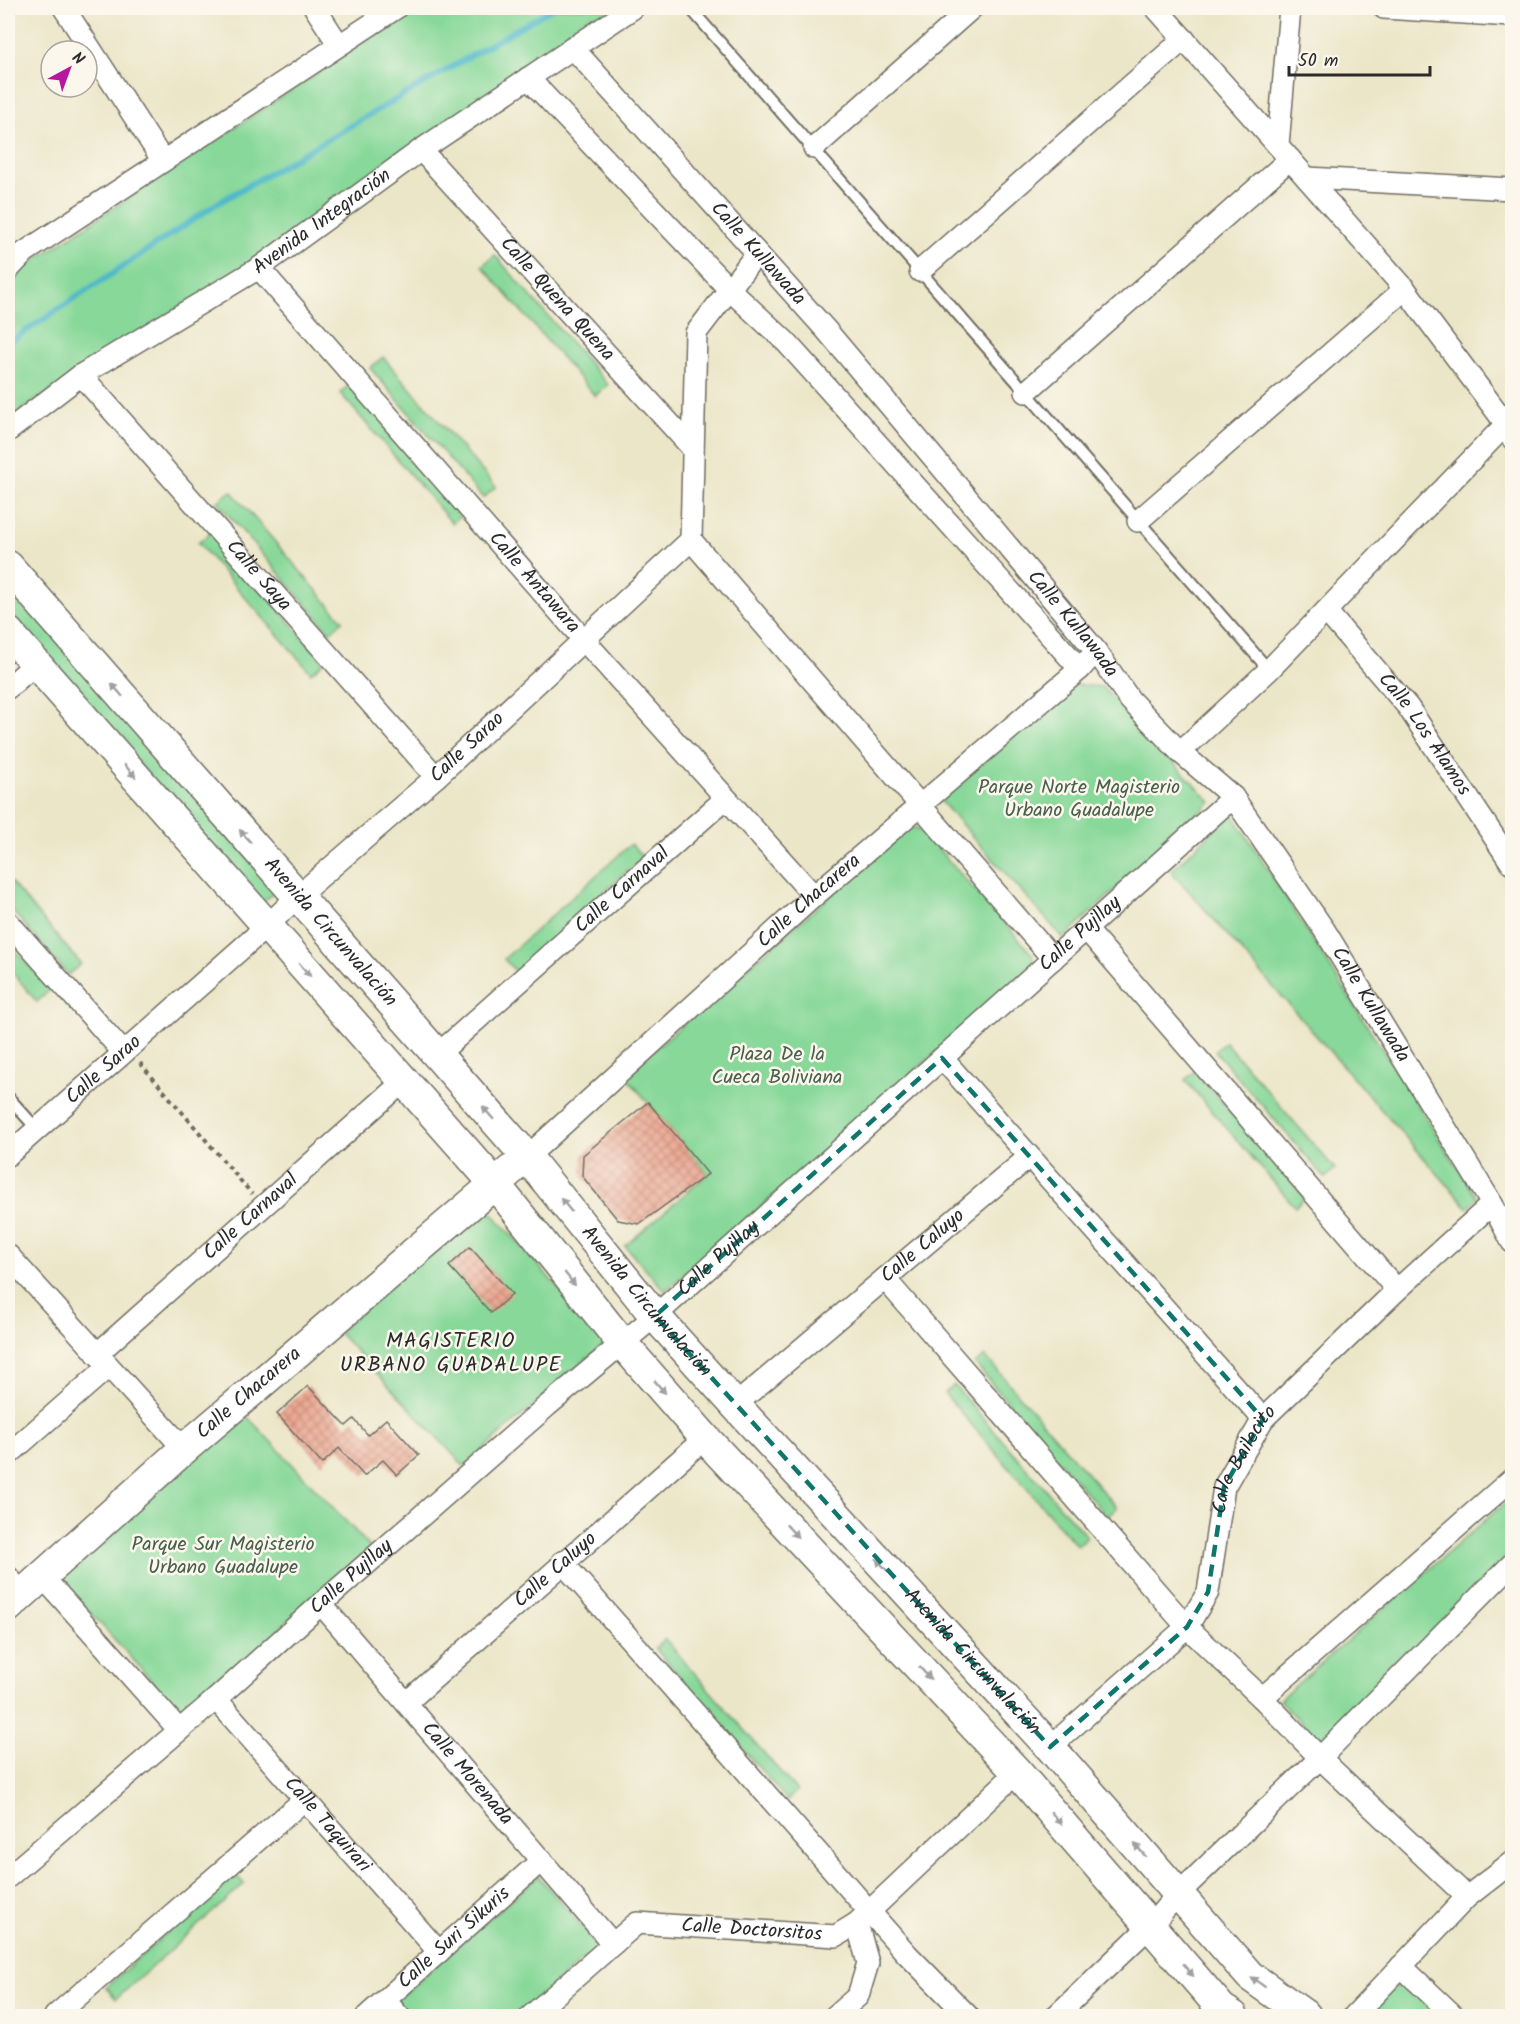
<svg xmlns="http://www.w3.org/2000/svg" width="1520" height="2024" font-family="Kalam,sans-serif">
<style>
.green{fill:#87d899;stroke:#598262;stroke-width:1.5}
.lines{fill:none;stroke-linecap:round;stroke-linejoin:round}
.stream{stroke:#4db8c9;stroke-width:6}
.building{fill:url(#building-cross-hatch)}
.lane-casing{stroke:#6f6c62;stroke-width:14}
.street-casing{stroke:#6f6c62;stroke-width:24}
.secondary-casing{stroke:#6f6c62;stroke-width:33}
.path{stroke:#6f6c62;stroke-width:4;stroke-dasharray:4.5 4.5;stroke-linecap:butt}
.lane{stroke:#fff;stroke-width:10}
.street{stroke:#fff;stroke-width:21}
.secondary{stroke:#fff;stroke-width:30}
.oneway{fill:#a0a0a0}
.marked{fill:none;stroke:#0f766e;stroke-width:4.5;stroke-dasharray:12 8;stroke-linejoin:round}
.labels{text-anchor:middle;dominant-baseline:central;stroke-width:5;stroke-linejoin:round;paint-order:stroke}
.street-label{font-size:20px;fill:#2b2b2b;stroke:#fbf7ec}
.park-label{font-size:20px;fill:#475f4c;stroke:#fbf7ec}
.neighbourhood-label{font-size:21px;letter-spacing:1.5px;fill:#2b2b2b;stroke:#fbf7ec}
</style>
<defs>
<pattern id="building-cross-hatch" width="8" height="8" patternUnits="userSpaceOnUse" patternTransform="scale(1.5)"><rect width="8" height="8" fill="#eca892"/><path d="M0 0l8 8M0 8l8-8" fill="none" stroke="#bf8977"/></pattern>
</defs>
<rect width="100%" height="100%" fill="#fbf7ec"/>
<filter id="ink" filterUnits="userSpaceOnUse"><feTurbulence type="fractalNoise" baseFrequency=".0167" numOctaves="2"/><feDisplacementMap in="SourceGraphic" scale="12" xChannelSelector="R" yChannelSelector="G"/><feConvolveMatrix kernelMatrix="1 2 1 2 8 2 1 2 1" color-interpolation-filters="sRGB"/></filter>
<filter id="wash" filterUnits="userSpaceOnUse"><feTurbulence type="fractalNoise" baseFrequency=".008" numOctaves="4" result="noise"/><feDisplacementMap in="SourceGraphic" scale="24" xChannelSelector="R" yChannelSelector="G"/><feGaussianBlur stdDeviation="1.35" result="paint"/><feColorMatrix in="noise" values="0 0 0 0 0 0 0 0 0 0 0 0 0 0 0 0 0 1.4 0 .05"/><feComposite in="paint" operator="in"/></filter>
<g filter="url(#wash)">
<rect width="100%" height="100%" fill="#ece6c9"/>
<!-- green -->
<g class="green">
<path d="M415,8H620L247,265L8,419V281L14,274Z"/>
<path d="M495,255L608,385L595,396L482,266Z"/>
<path d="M383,357L496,487L483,498L370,368Z"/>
<path d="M353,381L466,511L452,523L340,393Z"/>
<path d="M231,491L343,621L330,632L217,502Z"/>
<path d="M212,532L324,662L311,673L198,543Z"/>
<path d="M8,582L279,888L261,904L8,614Z"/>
<path d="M1070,684L1102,687L1211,802L1063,938L940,800Z"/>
<path d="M1232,813L1477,1198L1468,1208L1171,871Z"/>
<path d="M910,826L921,830L1033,955L1032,968L665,1291L625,1246L708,1174L625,1075Z"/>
<path d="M631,844L643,857L516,972L504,959Z"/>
<path d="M8,879L81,964L68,975L8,906Z"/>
<path d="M8,941L50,990L37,1002L8,967Z"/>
<path d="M1225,1042L1335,1169L1325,1178L1215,1051Z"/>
<path d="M1195,1071L1305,1198L1295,1207L1185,1080Z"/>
<path d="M484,1204L606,1342L464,1466L338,1332Z"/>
<path d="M985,1356L1117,1508L1107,1517L975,1364Z"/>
<path d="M954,1385L1087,1537L1077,1546L944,1393Z"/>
<path d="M245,1414L371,1548L182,1714L59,1578Z"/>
<path d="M1512,1497V1551L1322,1743L1279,1700Z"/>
<path d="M665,1639L797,1791L787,1800L655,1648Z"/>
<path d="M234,1873L244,1884L116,1999L106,1987Z"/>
<path d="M538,1876L599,1946L518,2016H406L394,2002Z"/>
<path d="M1403,1979L1444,2016H1365Z"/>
</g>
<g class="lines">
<!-- stream -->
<path class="stream" d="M8,343L218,203L553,8"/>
</g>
<g id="blocks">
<!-- building -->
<g class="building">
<path d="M648,1102L708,1174L639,1224L618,1220L582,1176L583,1155Z"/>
<path d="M470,1247L512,1294L491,1313L449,1266Z"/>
<path d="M308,1386L346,1426L354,1419L368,1435L386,1419L419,1455L397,1475L383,1460L364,1476L339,1448L322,1464L277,1414Z"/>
</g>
</g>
</g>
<g filter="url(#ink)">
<use href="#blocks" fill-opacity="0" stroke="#6f6c62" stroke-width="1.5"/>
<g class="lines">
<!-- lane casing -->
<g class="lane-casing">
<g id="lane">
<path d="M690,8L1269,670"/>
<path d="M8,1097L37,1129"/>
</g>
</g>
<!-- street casing -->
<g class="street-casing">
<g id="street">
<path d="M64,8L163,161"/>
<path d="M315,8L339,45"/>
<path d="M1156,8L1405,289L1506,424L1512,438"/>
<path d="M1384,8L1512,16"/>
<path id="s1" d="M572,47L827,331L1096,651L1130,700L1180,752L1233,797L1325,931L1492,1204L1512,1242"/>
<path d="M528,78L729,289L786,342L1080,669"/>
<path d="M1278,145L1290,8"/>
<path d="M814,148L972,8"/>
<path id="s2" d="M421,150L693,449"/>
<path d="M1307,178L1512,189"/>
<path id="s3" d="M259,268L583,639L814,896"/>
<path d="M8,270L25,252L396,8"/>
<path d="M920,271L1184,39"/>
<path id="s4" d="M81,375L436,777"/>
<path d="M1026,392L1290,159"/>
<path id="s5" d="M8,431L81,375L259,268L421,150L633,8"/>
<path d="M1138,521L1405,289"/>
<path d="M691,540L1053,959"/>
<path id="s6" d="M1326,611L1408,707L1512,864"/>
<path d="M8,688L35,664"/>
<path d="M1180,752L1269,670L1512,418"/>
<path d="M8,922L123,1052"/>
<path d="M1087,930L1397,1290"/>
<path id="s7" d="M437,1055L725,799"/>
<path d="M942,1058L1263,1419"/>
<path id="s8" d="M8,1155L267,926L298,896L436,777L691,540L696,333L757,253"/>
<path id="s9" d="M527,1157L814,896L1080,669L1088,660"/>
<path d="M8,1255L184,1449"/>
<path d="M885,1279L1187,1627L1262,1698L1320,1758L1467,1897"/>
<path id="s10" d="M97,1354L404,1081"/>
<path id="s11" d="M735,1405L1029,1157"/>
<path d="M8,1455L108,1367"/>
<path d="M562,1562L907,1954L968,2016"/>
<path d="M42,1576L179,1730"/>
<path d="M8,1577L22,1594"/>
<path id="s12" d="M321,1604L613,1944"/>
<path d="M1262,1698L1512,1479"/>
<path id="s13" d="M216,1699L439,1952"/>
<path id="s14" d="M406,1703L705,1438"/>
<path id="s15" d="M1050,1747L1187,1627L1208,1592L1224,1487L1263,1419L1397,1290L1492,1204"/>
<path id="s16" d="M8,1877L216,1699L321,1604L547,1406L655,1316L1233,797"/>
<path d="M1401,1966L1454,2016"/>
<path d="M385,2001L399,2016"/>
<path d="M55,2016L304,1800"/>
<path id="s17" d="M367,2016L542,1860"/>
<path id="s18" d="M531,2016L637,1923L836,1936L857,1923L1017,1772"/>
<path d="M835,2016L858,1996L868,1963L857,1923"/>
<path d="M1056,2016L1150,1926L1178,1894L1320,1758L1512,1564"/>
<path d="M1354,2016L1467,1897L1512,1862"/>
</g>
</g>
<!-- secondary casing -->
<g class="secondary-casing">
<g id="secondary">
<path id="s19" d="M8,566L527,1157L655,1316L735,1405L1050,1747L1250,1976L1306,2016"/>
<path d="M8,632L495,1184L622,1343L705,1438L1017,1772L1222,2009L1233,2016"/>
<path id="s20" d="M8,1607L184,1449L511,1170"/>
</g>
</g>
<!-- path -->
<path class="path" d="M140,1063L252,1194"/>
<!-- lane -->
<use href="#lane" class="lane"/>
<!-- street -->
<use href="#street" class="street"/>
<!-- secondary -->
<use href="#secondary" class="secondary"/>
</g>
<!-- one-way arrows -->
<defs><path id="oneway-solid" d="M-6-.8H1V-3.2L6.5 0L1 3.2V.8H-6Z" transform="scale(1.5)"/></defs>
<g class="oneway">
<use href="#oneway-solid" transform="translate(117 690) rotate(-131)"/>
<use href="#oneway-solid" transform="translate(130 771) rotate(49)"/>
<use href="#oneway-solid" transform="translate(245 836) rotate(-131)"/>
<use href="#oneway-solid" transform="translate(305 970) rotate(49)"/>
<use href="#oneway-solid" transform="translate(488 1113) rotate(-131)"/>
<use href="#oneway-solid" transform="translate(566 1205) rotate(-129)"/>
<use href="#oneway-solid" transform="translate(570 1279) rotate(51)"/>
<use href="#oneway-solid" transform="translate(660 1387) rotate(49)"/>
<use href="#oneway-solid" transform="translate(792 1531) rotate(47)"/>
<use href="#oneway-solid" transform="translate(882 1565) rotate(-133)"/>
<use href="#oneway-solid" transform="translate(925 1673) rotate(47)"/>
<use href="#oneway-solid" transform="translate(1056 1818) rotate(49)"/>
<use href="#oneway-solid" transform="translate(1140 1850) rotate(-131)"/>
<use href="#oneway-solid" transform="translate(1188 1970) rotate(49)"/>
<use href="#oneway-solid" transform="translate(1258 1982) rotate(-144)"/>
</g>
</g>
<!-- marked area -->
<path class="marked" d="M942,1058L1263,1419L1224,1487L1208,1592L1187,1627L1050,1747L655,1316Z"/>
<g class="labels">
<!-- street labels -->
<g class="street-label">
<text stroke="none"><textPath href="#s5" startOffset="378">Avenida Integración</textPath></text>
<text stroke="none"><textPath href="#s1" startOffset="278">Calle Kullawada</textPath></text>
<text stroke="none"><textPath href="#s2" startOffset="202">Calle Quena Quena</textPath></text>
<text stroke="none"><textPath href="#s4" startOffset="268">Calle Saya</textPath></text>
<text stroke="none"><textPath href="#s3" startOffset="418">Calle Antawara</textPath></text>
<text stroke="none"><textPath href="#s1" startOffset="764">Calle Kullawada</textPath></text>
<text stroke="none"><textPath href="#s6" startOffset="158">Calle Los Alamos</textPath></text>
<text stroke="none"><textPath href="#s8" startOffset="614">Calle Sarao</textPath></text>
<text stroke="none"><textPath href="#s7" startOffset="248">Calle Carnaval</textPath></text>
<text stroke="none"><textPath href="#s9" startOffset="381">Calle Chacarera</textPath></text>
<text stroke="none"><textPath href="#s19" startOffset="488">Avenida Circunvalación</textPath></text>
<text stroke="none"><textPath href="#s16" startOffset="1428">Calle Pujllay</textPath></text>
<text stroke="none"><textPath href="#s1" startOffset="1250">Calle Kullawada</textPath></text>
<text stroke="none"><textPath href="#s8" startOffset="128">Calle Sarao</textPath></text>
<text stroke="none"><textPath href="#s10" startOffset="206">Calle Carnaval</textPath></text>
<text stroke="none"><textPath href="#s11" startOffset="246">Calle Caluyo</textPath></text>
<text stroke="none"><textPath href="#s16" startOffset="942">Calle Pujllay</textPath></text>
<text stroke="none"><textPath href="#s19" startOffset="974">Avenida Circunvalación</textPath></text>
<text stroke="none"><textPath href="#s20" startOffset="322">Calle Chacarera</textPath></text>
<text stroke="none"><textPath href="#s15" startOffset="362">Calle Bailecito</textPath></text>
<text stroke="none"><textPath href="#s14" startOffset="200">Calle Caluyo</textPath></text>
<text stroke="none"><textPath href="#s16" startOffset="456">Calle Pujllay</textPath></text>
<text stroke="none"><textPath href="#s19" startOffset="1460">Avenida Circunvalación</textPath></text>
<text stroke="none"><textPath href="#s12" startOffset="224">Calle Morenada</textPath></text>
<text stroke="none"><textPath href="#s13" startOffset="168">Calle Taquirari</textPath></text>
<text stroke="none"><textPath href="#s18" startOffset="256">Calle Doctorsitos</textPath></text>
<text stroke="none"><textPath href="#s17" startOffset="117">Calle Suri Sikuris</textPath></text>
</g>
<!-- park labels -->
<g class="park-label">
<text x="1079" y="788">Parque Norte Magisterio<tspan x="1079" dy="23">Urbano Guadalupe</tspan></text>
<text x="777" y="1055">Plaza De la<tspan x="777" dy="23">Cueca Boliviana</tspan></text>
<text x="223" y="1545">Parque Sur Magisterio<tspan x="223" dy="23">Urbano Guadalupe</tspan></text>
</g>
<!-- neighbourhood labels -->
<g class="neighbourhood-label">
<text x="451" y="1341">MAGISTERIO<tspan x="451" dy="24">URBANO GUADALUPE</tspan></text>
</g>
</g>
<!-- margin -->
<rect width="1520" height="2024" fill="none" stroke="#fbf7ec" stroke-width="30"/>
<!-- north arrow -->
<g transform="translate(69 69) rotate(41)"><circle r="28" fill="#fbf7ec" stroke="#a8a59f" stroke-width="1.5"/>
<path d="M0-4.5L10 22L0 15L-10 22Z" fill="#b5179e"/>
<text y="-9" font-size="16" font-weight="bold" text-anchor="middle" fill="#2b2b2b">N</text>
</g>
<!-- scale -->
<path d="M1289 66v9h141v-9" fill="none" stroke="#2b2b2b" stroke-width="3"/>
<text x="1298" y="66" font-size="18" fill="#2b2b2b" stroke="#fbf7ec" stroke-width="4.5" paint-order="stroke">50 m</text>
</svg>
